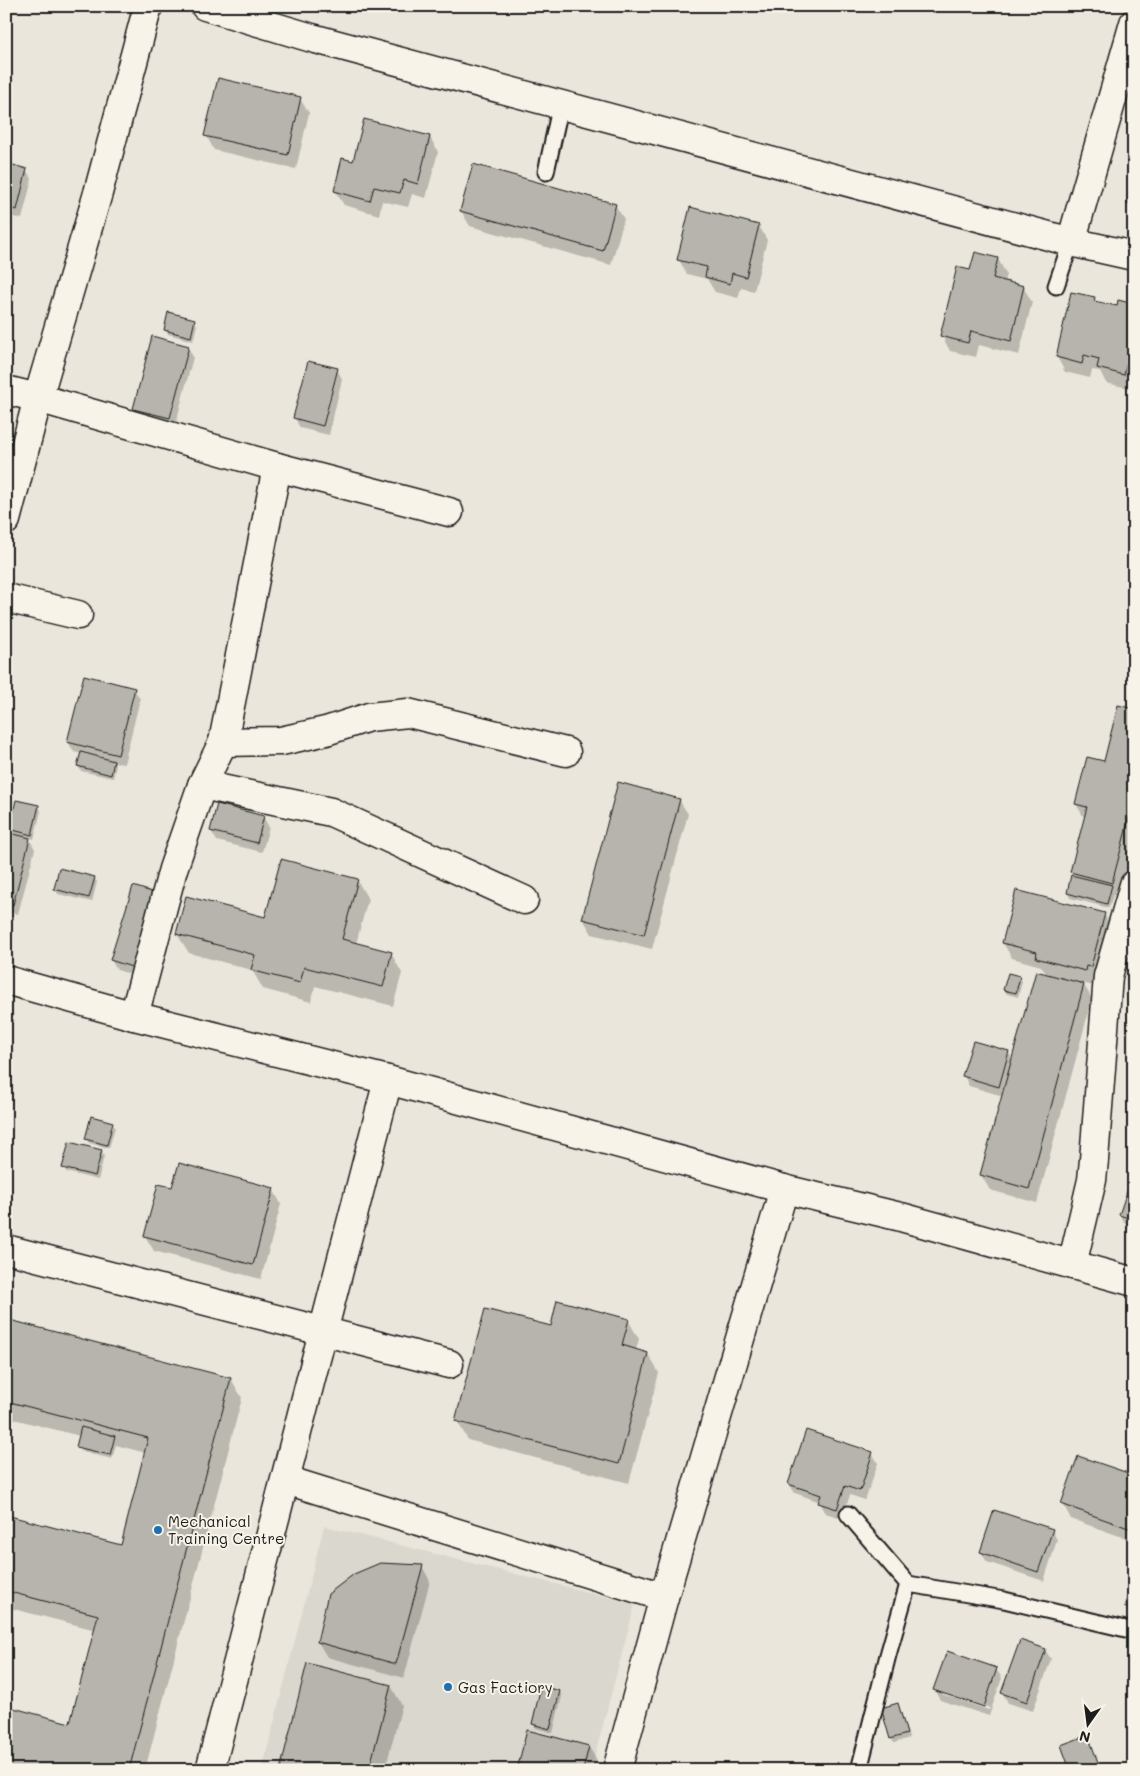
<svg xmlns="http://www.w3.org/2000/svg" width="1140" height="1776" font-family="Mali,sans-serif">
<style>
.built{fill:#dad7ce}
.shadow{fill:#0003;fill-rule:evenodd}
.building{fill:#b6b4ac;stroke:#1c1c1c}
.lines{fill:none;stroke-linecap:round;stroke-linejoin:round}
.service-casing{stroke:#1c1c1c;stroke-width:19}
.minor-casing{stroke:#1c1c1c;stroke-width:31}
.service{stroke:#f7f3e8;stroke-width:15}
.minor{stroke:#f7f3e8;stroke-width:28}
.poi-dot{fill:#1f6fb2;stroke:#f7f3e8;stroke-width:2}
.labels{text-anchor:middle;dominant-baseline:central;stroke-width:4;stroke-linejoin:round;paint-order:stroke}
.poi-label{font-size:15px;fill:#1c1c1c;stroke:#f7f3e8;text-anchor:start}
</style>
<rect width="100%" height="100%" fill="#eae6dc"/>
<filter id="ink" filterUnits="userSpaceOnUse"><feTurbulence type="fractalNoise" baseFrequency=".02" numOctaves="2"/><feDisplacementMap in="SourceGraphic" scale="10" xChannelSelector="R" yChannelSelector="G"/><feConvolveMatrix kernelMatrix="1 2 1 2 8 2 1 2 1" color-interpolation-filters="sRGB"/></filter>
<g filter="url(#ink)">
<!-- built -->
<path class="built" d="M324,1526L635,1604L591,1770H262Z"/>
<!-- shadow -->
<g class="shadow">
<path d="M300,99L309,113L296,169L214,150L206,135Z"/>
<path d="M430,137L438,152L426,198L412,194L408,207L382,201L379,215L344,205L335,191L354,162Z"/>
<path d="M6,164L26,170L32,179L22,219L6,215Z"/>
<path d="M1134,182V214L1128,204Z"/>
<path d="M615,205L624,219L611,265L470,226L461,211Z"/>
<path d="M759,226L767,240L754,291L741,288L738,298L715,292L707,279L687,274L679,260Z"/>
<path d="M998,259L1006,274L1004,282L1023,287L1032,302L1019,355L979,345L976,357L950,351L942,336L971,271Z"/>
<path d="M1094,298L1097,303L1118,307L1134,305L1133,389L1106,383L1100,371L1092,370L1090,378L1065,372L1057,357Z"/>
<path d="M194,320L197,325L193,341L168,334L165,330Z"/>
<path d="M188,347L193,357L175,427L140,418L134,408Z"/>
<path d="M337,369L342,379L329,435L300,428L295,418Z"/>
<path d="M134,689L140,699L124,764L113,762L116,766L113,778L81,771L78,766L82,754L74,752L68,742Z"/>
<path d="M1134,710V845L1121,897L1113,895L1109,908L1070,898L1068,893L1072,876L1075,877L1072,872L1085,819L1076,804L1105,762Z"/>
<path d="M679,800L688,814L652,949L592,934L583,919Z"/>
<path d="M39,806L41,811L34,839L28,837L35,849L18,914L6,911V833L14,835L10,829Z"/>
<path d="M263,817L269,827L262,852L217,841L211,831Z"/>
<path d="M94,878L97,882L92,902L58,894L55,889Z"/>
<path d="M357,880L368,899L356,944L391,953L402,973L393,1006L315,986L311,1002L263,989L252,970L189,953L177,934L266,918Z"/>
<path d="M160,896L143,978L117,970L111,960Z"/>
<path d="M1104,914L1113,929L1093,986L1083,983L1092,999L1037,1203L990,1190L981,1175L1003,1096L969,1086L964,1076L1008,1052L1013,1060L1047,975L1041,966L1012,958L1003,943Z"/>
<path d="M1019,977L1022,981L1018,997L1007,994L1005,990Z"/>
<path d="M112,1123L115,1127L109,1148L89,1143L86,1139Z"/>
<path d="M101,1151L104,1156L98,1180L66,1172L64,1167Z"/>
<path d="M1134,1175V1231L1129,1230L1120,1215Z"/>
<path d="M273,1189L281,1204L261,1279L154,1251L145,1236Z"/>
<path d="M6,1320L231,1379L242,1398L145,1770H6L71,1724L96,1630L6,1607V1516L122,1546L146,1453L116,1445L112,1459L80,1451L78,1446L80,1436L6,1417Z"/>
<path d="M628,1320L639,1339L636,1350L648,1354L659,1373L629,1483L468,1440L457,1421L552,1328Z"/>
<path d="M872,1453L878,1463L865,1500L850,1495L842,1518L825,1513L820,1502L795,1493L789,1484Z"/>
<path d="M1134,1476V1541L1071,1519L1063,1504Z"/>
<path d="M1052,1530L1057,1540L1044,1581L987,1562L981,1552Z"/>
<path d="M422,1566L430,1581L404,1678L327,1657L318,1642Z"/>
<path d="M1134,1580V1621L1125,1607Z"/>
<path d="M1045,1650L1051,1659L1033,1711L1008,1703L1003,1693Z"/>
<path d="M996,1669L1002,1678L989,1716L940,1700L935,1690ZM941,1692L990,1708L989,1710L941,1694Z"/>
<path d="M391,1686L402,1705L385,1770H281Z"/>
<path d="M559,1692L562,1696L553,1733L536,1728L533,1724Z"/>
<path d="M900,1709L909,1738L894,1743L891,1738Z"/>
<path d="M1090,1741L1101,1770H1072Z"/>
<path d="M589,1747L600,1766L599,1770H518Z"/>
</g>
<!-- building -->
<g class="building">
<path d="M218,78L301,97L288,155L204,136Z"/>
<path d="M364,119L430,136L418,184L404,180L400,193L374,187L370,201L334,191L342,158L353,161Z"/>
<path d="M6,163L27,169L17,210L6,207Z"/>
<path d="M473,164L616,204L603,251L460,211Z"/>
<path d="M1134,177V206L1127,204Z"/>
<path d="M690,207L759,225L746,277L732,273L730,284L705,277L707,267L677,260Z"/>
<path d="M975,252L998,258L993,278L1024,286L1011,341L971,331L968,343L940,336L957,267L970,270Z"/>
<path d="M1071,292L1095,297L1094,301L1117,306L1118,300L1134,304V334L1124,375L1097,368L1099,359L1084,355L1082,364L1056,357Z"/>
<path d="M168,312L195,319L191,337L164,330Z"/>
<path d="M152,336L189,346L170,418L133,409Z"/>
<path d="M308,361L338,368L323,426L293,418Z"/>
<path d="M84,675L135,688L118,755L67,742Z"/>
<path d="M1118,705L1134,709V816L1130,815L1112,883L1070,872L1087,807L1075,804L1087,757L1104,761Z"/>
<path d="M81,752L114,761L111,775L77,766Z"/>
<path d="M618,782L680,799L644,935L582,919Z"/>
<path d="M16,800L39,805L32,835L9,829Z"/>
<path d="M217,804L264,816L257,843L210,831Z"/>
<path d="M6,832L30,838L13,905L6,903Z"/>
<path d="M281,859L358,879L342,939L392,952L383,987L304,967L300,983L251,970L255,955L176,934L186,896L265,917Z"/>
<path d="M59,868L95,877L89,898L54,889Z"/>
<path d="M1071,875L1112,885L1107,904L1067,893Z"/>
<path d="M133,886L161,895L138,969L110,960Z"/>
<path d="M1016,890L1105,913L1091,967L1086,966L1085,971L1036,958L1037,952L1002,943Z"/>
<path d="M1036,971L1084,984L1029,1189L980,1175Z"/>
<path d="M1008,973L1020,976L1016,993L1003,990Z"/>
<path d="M973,1041L1009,1051L999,1087L962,1076Z"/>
<path d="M91,1116L113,1122L107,1145L85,1139Z"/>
<path d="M69,1142L102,1150L95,1176L62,1168Z"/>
<path d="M179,1163L274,1188L253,1265L144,1236L158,1184L172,1187Z"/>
<path d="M1134,1171V1220L1119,1215Z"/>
<path d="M557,1300L629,1319L622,1345L648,1353L619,1464L455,1421L485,1309L551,1326Z"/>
<path d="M6,1319L231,1378L129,1770H6V1706L70,1723L98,1615L6,1591V1515L121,1545L148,1438L6,1401Z"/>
<path d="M81,1427L115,1436L110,1455L76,1447Z"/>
<path d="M806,1430L873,1452L860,1491L845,1486L837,1509L818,1503L821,1495L788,1484Z"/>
<path d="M1078,1456L1134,1475V1530L1061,1504Z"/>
<path d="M994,1510L1053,1529L1038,1572L980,1552Z"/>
<path d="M380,1563L423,1565L396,1664L317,1642L328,1594L354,1574Z"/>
<path d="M1134,1576V1610L1124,1607Z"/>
<path d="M1020,1640L1046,1649L1027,1702L1001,1693Z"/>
<path d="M947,1651L997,1668L984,1707L933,1690Z"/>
<path d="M307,1663L391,1685L369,1770H280Z"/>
<path d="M541,1686L560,1691L550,1729L532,1724Z"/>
<path d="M898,1703L907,1734L890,1739L881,1708Z"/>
<path d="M527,1730L589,1746L583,1770H517Z"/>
<path d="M1088,1735L1099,1765L1087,1770H1070L1061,1745Z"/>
</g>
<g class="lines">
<!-- service casing -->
<g class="service-casing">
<g id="service">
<path d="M546,172L561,104"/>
<path d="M1056,286L1071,242"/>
<path d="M848,1514L908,1584L888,1655L859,1770"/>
<path d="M908,1584L1004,1600L1134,1631"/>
</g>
</g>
<!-- minor casing -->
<g class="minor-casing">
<g id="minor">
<path d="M205,6L312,38L1071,242L1134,256"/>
<path d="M1071,242L1134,23"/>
<path d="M6,390L38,398L277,467L449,512"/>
<path d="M6,520L38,398L98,193L148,6"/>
<path d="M6,598L78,615"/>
<path d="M223,742L281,741L326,731L369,717L408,713L566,752"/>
<path d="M202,785L331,812L524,900"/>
<path d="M6,980L134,1016L388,1080L784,1189L901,1217L1134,1282"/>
<path d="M134,1016L173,869L202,785L223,742L277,467"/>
<path d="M6,1249L449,1364"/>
<path d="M1072,1265L1092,1180L1094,1160L1108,976L1134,885"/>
<path d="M286,1480L664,1597"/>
<path d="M210,1770L388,1080"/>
<path d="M617,1770L664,1597L784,1189"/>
</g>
</g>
<!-- service -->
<use href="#service" class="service"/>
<!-- minor -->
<use href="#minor" class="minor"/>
</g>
</g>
<!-- markers -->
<g class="poi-dot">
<circle cx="158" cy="1530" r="5"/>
<circle cx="448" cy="1687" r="5"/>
</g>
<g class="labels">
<!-- poi labels -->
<g class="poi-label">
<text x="168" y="1521">Mechanical<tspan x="168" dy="17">Training Centre</tspan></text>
<text x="458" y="1687">Gas Factiory</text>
</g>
</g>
<!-- margin -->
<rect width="1140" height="1776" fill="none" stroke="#f7f3e8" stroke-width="25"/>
<rect x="12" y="12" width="1115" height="1751" fill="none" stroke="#1c1c1c" stroke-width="2" filter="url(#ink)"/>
<!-- north arrow -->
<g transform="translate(1088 1724) rotate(194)" stroke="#f7f3e8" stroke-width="4" paint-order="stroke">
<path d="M0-4L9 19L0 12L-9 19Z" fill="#1c1c1c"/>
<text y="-8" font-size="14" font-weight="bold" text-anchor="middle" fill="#1c1c1c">N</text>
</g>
</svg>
